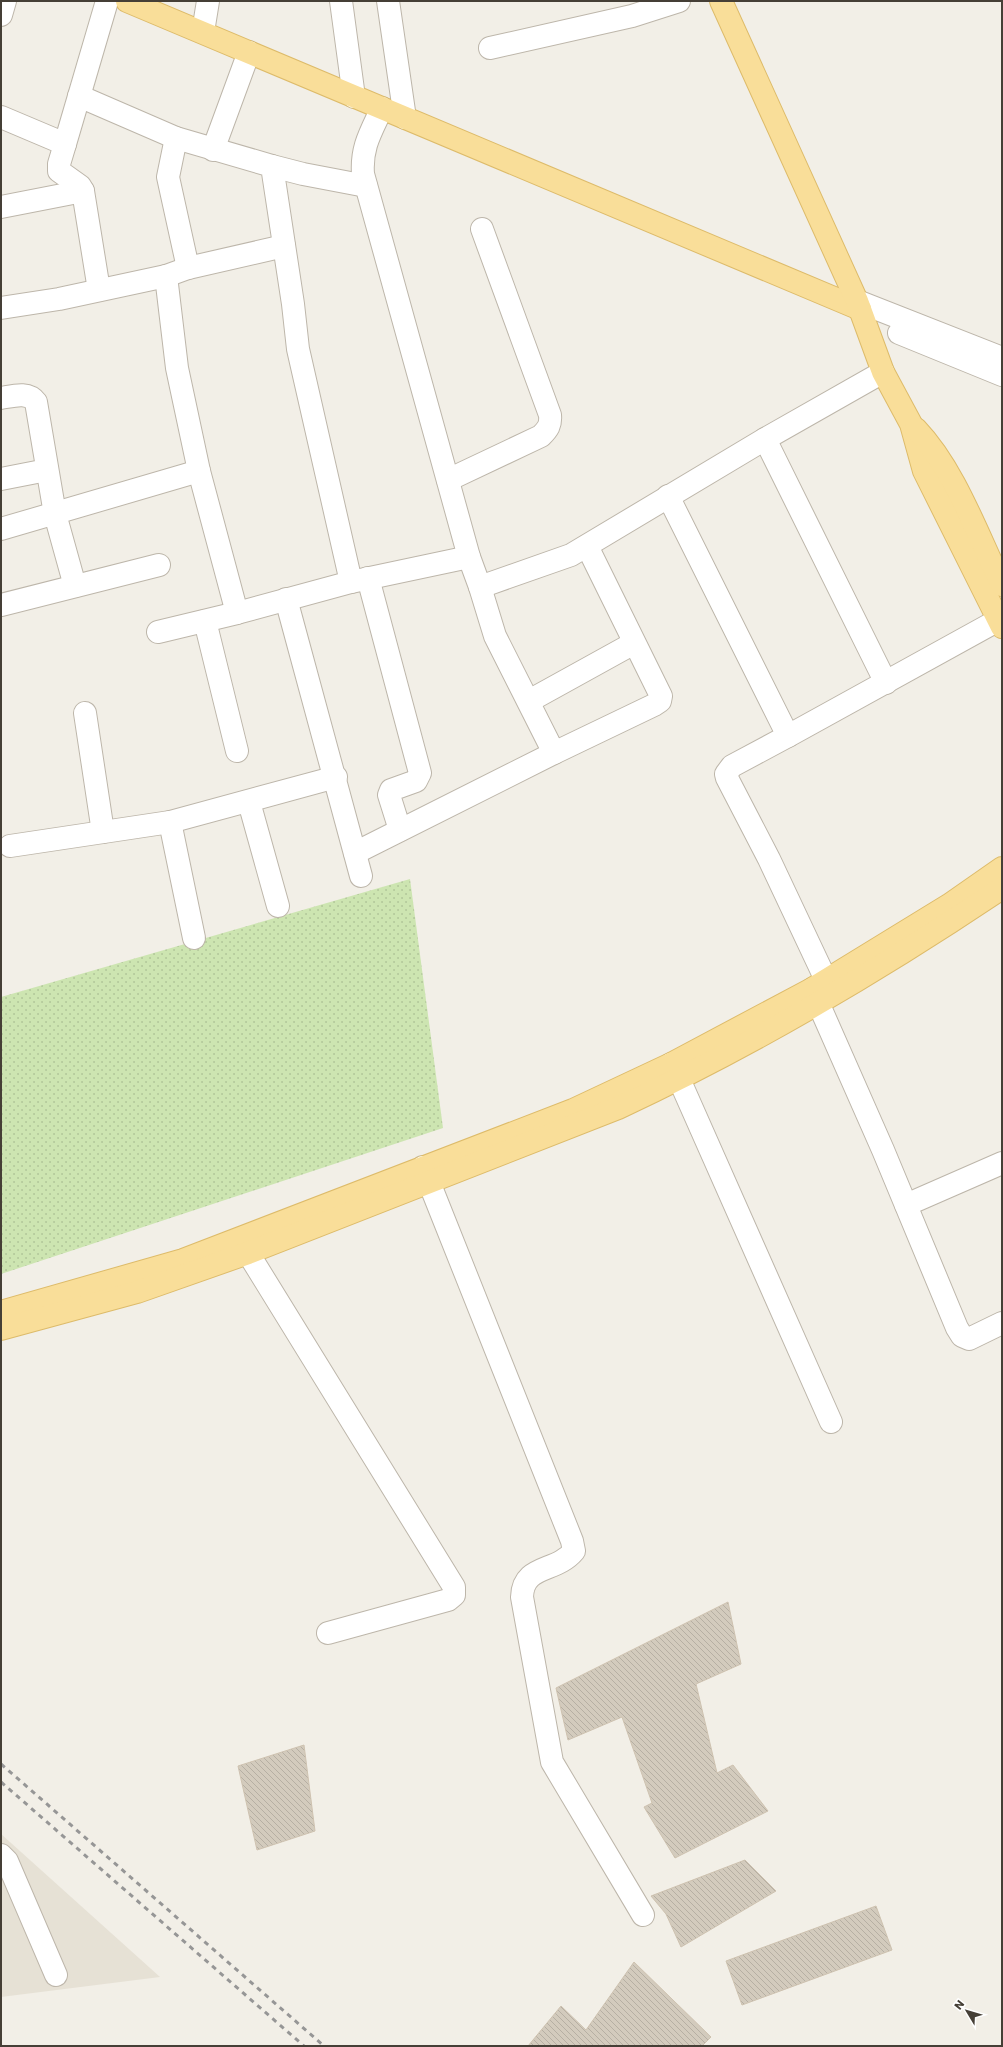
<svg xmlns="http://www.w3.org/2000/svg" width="1003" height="2047" font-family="Poppins,sans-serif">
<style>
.residential{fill:#e6e1d5}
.park{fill:url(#park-dots)}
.building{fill:url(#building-back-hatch);stroke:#cec2b0}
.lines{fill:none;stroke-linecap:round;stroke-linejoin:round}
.minor-casing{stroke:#bdb6aa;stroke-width:24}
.major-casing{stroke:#ddbb6a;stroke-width:24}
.minor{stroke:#fff;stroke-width:22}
.major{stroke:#f9de99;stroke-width:22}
.rail{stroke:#969696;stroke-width:3;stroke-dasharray:5 5;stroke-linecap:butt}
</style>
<defs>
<pattern id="park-dots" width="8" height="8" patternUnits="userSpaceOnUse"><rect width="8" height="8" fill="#cde5b1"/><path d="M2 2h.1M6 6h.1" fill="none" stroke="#b1c699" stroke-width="1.8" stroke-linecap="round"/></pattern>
<pattern id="building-back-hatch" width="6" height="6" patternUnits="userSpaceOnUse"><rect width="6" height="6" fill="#d3cbbd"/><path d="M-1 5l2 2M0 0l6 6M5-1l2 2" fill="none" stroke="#b6afa3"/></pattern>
</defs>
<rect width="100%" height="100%" fill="#f2efe7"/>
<!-- residential -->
<path class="residential" d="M1,1834L160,1977L1,1997Z"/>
<!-- park -->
<path class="park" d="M410,879L443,1128L1,1274V997Z"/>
<!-- building -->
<g class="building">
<path d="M728,1602L741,1664L696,1684L717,1773L733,1765L768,1811L675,1858L644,1807L652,1803L622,1717L568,1740L556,1688Z"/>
<path d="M304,1745L315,1831L257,1850L238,1766Z"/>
<path d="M745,1860L776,1891L681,1947L666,1914L651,1896Z"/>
<path d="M876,1906L892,1950L742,2005L726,1961Z"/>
<path d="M634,1962L711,2037L702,2046H528L561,2006L586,2030Z"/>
</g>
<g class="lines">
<!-- minor casing -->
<g class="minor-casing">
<g id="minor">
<path d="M341,1L354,97"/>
<path d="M388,1L405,118"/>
<path d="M1,15L5,1"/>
<path d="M203,32L208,1"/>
<path d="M490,48L632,16L679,1"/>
<path d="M79,96L176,138L272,166L293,304L298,349L351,582"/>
<path d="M382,108C371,132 361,147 363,174L469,557L480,587L571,555L765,439L883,372"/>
<path d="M1,117L65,144L59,164V171L80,186L83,191L99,290"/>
<path d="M176,138L168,177L188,268"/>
<path d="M65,144L107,1"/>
<path d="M213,150L249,52"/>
<path d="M272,166L303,174L366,186"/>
<path d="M1,207L83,191"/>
<path d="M166,276L177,368L199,471L237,613"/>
<path d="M857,301L1002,358"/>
<path d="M1,308L59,299L166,276L188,268L284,246"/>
<path d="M899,333L1002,375"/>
<path d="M1,398C13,396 28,391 36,402L55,514L75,586"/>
<path d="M765,439L886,683"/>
<path d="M1,479L47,470"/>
<path d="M448,480L541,436C548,429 551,425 550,415L482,229"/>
<path d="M668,496L788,736L732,766L726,774L727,778L769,859L826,980"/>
<path d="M1,529L199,471"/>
<path d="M368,578L420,773L416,781L391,790L389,795L400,830"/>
<path d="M480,587L495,636L554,753L654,705L660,701L661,696L587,546"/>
<path d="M286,599L361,876"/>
<path d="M1,605L159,565"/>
<path d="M205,621L237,751"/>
<path d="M158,632L237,613L351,582L469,557"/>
<path d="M529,701L634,643"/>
<path d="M85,713L103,832"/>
<path d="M788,736L1002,618"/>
<path d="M249,802L278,906"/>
<path d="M170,822L194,938"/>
<path d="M10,846L170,822L336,777"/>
<path d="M355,853L554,753"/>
<path d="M812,989L883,1150L957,1328L962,1336L969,1339L1002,1323"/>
<path d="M671,1064L679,1079L831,1422"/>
<path d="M423,1167L572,1541L574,1551C556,1573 523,1564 522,1597L552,1762L643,1915"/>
<path d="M906,1205L1002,1163"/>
<path d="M245,1237L248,1253L454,1587V1595L448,1600L328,1633"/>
<path d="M1,1855L7,1861L56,1975"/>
</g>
</g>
<!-- major casing -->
<g class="major-casing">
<g id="major">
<path d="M127,1L860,309"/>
<path d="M721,1L857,301L883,372L911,424L924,471L1002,627"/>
<path d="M916,429C955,470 977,534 1002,585"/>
<path d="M1,1312L183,1260L573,1110L671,1064L812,989L949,905L1002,868"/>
<path d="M1,1329L137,1292L248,1253L618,1108C751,1046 880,970 1002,888"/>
</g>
</g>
<!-- minor -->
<use href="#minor" class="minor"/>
<!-- major -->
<use href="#major" class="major"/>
<!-- rail -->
<g class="rail">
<path d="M1,1764L324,2046"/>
<path d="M1,1782L304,2046"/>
</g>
</g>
<!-- border -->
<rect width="1003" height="2047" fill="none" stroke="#453f36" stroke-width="4"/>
<!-- north arrow -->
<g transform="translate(967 2011) rotate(308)" stroke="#ffffff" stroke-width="3" paint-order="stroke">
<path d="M0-3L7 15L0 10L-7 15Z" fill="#453f36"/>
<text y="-6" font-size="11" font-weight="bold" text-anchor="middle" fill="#453f36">N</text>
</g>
</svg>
